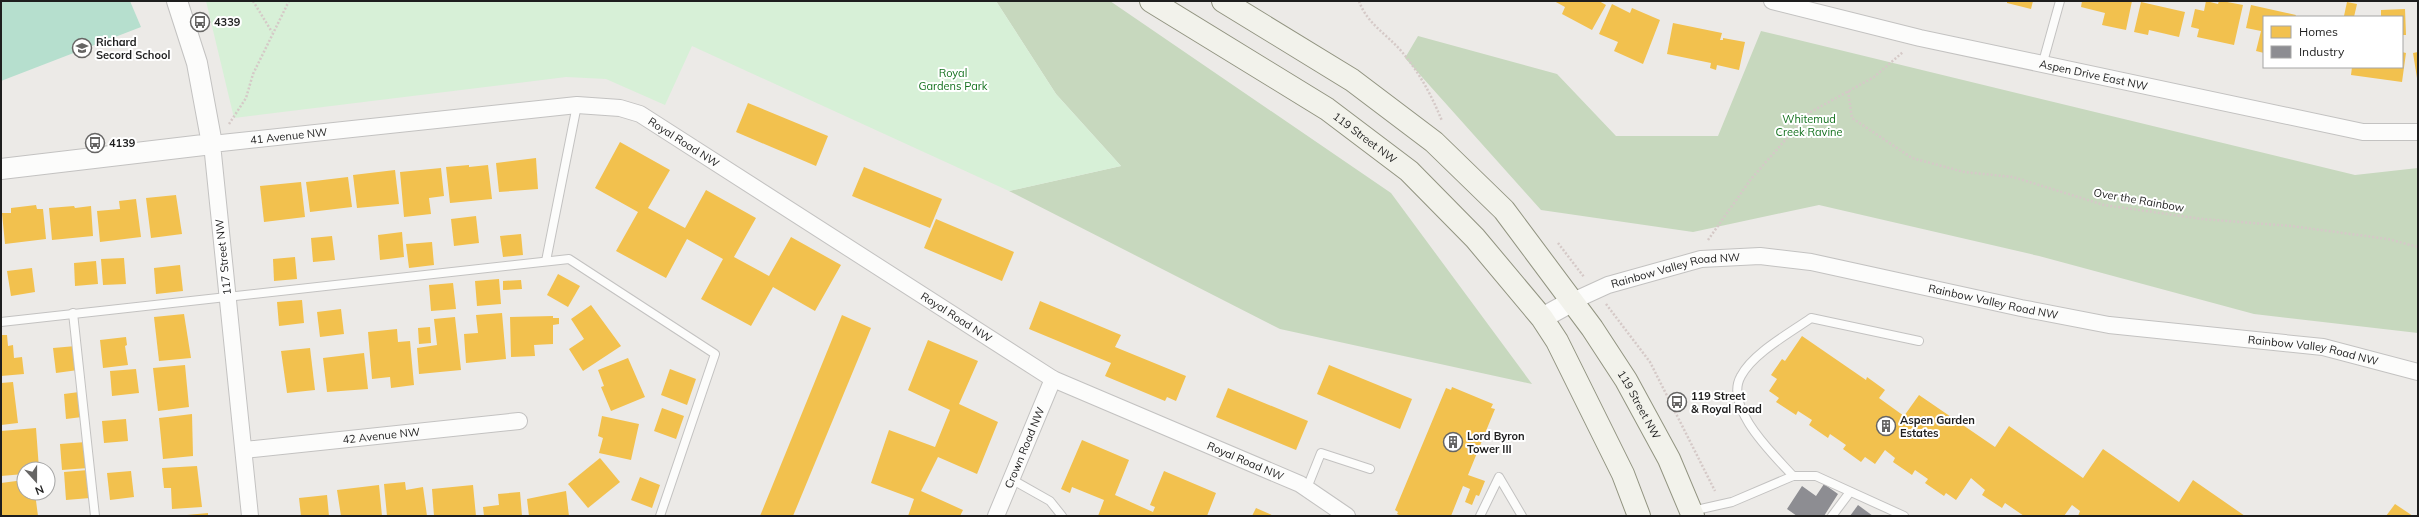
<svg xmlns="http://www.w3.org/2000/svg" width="2419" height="517" font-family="Mulish,sans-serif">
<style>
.forest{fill:#c7d8be}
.park{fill:#d7f0d7}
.pitch{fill:#b6dfce}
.homes{fill:#f2c14e}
.industry{fill:#8d8d92}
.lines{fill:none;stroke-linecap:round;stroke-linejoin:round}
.service-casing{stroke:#c3c2c1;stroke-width:10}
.minor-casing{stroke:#c3c2c1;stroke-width:18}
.tertiary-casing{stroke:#c3c2c1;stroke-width:22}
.secondary-casing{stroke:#929481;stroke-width:24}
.path{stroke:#d5c9c7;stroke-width:2.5;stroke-dasharray:2 2;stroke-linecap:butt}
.service{stroke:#fcfcfb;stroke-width:8}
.minor{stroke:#fcfcfb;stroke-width:16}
.tertiary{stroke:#fcfcfb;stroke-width:20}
.secondary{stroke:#f2f2eb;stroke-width:22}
.labels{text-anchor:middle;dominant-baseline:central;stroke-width:4;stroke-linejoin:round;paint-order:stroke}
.poi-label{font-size:11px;font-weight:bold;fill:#1e1e1e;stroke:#fff;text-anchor:start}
.park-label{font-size:11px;fill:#15721f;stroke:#fff}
.street-label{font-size:11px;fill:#1e1e1e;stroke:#fff}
</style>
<rect width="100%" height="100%" fill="#eceae7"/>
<!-- forest -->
<g class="forest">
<path d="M996,1H1110L1391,193L1532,384L1280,329L1009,191L1121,166L1056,94Z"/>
<path d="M1761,31L2355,175L2418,168V333L2254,314L2039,256L1819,205L1693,232L1541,210L1405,58L1418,36L1557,74L1616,136H1718Z"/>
</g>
<!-- park -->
<path class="park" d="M206,1H996L1056,94L1121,166L1009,191L692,46L665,105L606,79L566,77L234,118Z"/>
<!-- pitch -->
<path class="pitch" d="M1,1H130L141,27L1,81Z"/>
<!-- homes -->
<g class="homes">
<path d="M1554,1H1599L1606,5L1592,30L1562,14L1565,7Z"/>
<path d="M2007,1H2033L2031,9L2007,3Z"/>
<path d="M2082,1H2132L2126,30L2102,25L2105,13L2081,7Z"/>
<path d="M2206,1L2218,4L2219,1H2222L2243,5L2234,45L2197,37L2199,29L2191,27L2195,9L2204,11Z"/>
<path d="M2141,2L2185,12L2179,37L2149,30L2148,35L2134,32Z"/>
<path d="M2347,2L2357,4L2354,17L2344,16Z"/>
<path d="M1612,4L1630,13L1632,8L1660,20L1643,64L1614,51L1618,42L1599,34Z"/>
<path d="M2251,5L2296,15L2295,17H2264V53L2256,51L2261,31L2246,28Z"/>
<path d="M2405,9L2406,35H2402V17H2381V10Z"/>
<path d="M1673,23L1722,33L1720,40H1723V38L1745,42L1739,70L1717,65L1716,70L1710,68L1711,63L1667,54Z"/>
<path d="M2402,52L2406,53L2402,82L2351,75L2352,67H2402Z"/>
<path d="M2418,52V78H2417L2413,53Z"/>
<path d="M748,103L828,136L816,166L736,132Z"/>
<path d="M620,142L670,170L648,208L685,228L706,190L756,218L734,257L769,276L791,237L841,265L815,311L773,287L751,326L701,299L723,259L687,239L666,278L616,251L638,212L595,188Z"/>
<path d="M536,158L538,189L499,192L496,163Z"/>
<path d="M469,165V167L488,165L492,199L450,203L446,167Z"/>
<path d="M864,167L942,199L930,228L852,196Z"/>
<path d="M441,168L444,196L429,198L431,214L404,217L400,172Z"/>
<path d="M395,170L399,204L357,208L353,175Z"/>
<path d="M348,177L352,207L310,212L306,182Z"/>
<path d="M301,182L305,217L264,222L260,186Z"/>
<path d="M176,195L182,234L151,238L146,198Z"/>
<path d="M136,199L141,237L100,242L97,211L120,209L119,201Z"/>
<path d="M36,205L37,209H43L46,239L5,244L2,213H11V208Z"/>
<path d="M74,206L75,208L91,206L93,236L52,240L49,208Z"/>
<path d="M476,216L479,243L454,246L451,219Z"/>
<path d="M936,219L1014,252L1002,281L924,248Z"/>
<path d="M402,232L404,257L380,260L378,235Z"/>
<path d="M521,234L523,255L503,257L500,236Z"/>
<path d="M332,236L335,260L313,262L311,238Z"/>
<path d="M432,242L434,265L409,268L406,244Z"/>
<path d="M295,257L297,279L274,281L273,259Z"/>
<path d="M124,258L126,284L103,285L101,259Z"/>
<path d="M96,261L98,284L75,286L74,263Z"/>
<path d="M180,265L183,291L156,294L154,268Z"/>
<path d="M32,268L35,292L11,296L7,271Z"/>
<path d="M558,274L580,286L568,307L547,295Z"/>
<path d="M499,279L501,304L477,306L475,281Z"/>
<path d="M521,280L522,289L503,290V281Z"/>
<path d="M453,283L456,309L431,311L429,285Z"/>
<path d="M302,300L304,323L279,326L277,302Z"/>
<path d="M1040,301L1121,335L1115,347L1186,376L1176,401L1167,397L1165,401L1105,376L1111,363L1029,329Z"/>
<path d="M591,305L621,346L583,371L569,349L584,339L571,319Z"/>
<path d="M341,309L344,334L320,337L317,312Z"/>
<path d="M502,313L506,359L466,363L464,334L478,333L476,315Z"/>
<path d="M184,314L191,358L159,361L154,317Z"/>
<path d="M842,315L871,328L793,516H760Z"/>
<path d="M553,316V318H559V324L553,325V344L534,345L535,356L511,357L510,317Z"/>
<path d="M455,317L461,370L419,374L417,348L437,345L434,319Z"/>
<path d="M430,327L431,343L419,344L418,328Z"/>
<path d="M397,329L398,342L410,341L414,385L391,388L390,377L372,379L368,332Z"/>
<path d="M1,335H7L8,346L13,345L14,358L22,357L24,374L1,376Z"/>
<path d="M1802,336L1866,380L1867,377L1885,390L1879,398L1904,416L1919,395L1995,447L2009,426L2083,478L2103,449L2179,502L2193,480L2245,516H2078L2080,511L2072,505L2064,516H2024L2005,503L2002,508L1982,495L1985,490L1971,478L1956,500L1946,493L1944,496L1925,483L1928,479L1915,470L1912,475L1893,462L1895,458L1885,450L1875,464L1865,457L1861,462L1843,449L1846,445L1830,434L1828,438L1809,425L1812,420L1798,411L1796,415L1776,402L1779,398L1769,391L1777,379L1771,375L1782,359L1785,361Z"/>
<path d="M126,337L127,345L125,346L128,365L103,368L100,340Z"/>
<path d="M928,340L978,361L959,404L998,422L977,474L938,457L921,491L963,510L960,516H908L914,499L871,483L889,430L935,447L950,410L908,390Z"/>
<path d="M76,346L78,370L56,373L53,348Z"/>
<path d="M310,348L315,390L287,393L281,351Z"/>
<path d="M364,353L368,389L327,392L323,358Z"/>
<path d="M628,358L645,397L611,411L601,387L604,386L598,370Z"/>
<path d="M185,365L189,407L158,411L153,368Z"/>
<path d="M1329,365L1412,399L1400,429L1317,394Z"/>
<path d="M136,369L139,393L112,396L110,371Z"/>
<path d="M670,369L696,379L687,405L661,395Z"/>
<path d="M13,382L18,423L1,425V383Z"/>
<path d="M1452,387L1493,404L1491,408L1495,409L1468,475L1485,481L1479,496L1476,495L1472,505L1465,502L1470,489L1463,486L1451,516H1401L1397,514L1398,512L1395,510L1446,388L1451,390Z"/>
<path d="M1228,388L1308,421L1296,450L1216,417Z"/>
<path d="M79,392L82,417L66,419L64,394Z"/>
<path d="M662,408L684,416L676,439L654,431Z"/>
<path d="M192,414L193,456L163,459L159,418Z"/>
<path d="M602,416L639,424L631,460L599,453L603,438L598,436Z"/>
<path d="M126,419L128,441L104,443L102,421Z"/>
<path d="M36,428L39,469H24V474L1,476V431Z"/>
<path d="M1082,440L1129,460L1115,495L1153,512L1155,507L1150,505L1164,471L1216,493L1207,516H1098L1104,500L1072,487L1070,493L1061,489Z"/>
<path d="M86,442L88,468L62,470L60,444Z"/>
<path d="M600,458L620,482L588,508L568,484Z"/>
<path d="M197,466L202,507L172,509L171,488H164L162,468Z"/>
<path d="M88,470L90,498L66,500L64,472Z"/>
<path d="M131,471L134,497L110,500L107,473Z"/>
<path d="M640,477L660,485L652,508L631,500Z"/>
<path d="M24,480V493H35L38,516H1V483Z"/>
<path d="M405,482L406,490L423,487L427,516H387L384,484Z"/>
<path d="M379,485L382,516H341L337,490Z"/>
<path d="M473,485L476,516H434L432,489Z"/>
<path d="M566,491L569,516H529L527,499Z"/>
<path d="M520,492L522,516H484L483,507L499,505L498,494Z"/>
<path d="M327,495L329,516H301L299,498Z"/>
<path d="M2395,504L2413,516H2386Z"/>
<path d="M1256,508L1274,516H1252Z"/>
<path d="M208,513V516H187V515Z"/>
</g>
<!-- industry -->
<g class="industry">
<path d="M1824,484L1838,494L1824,516H1797L1787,509L1802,486L1816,496Z"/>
<path d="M1858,505L1873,516H1850Z"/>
</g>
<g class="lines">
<!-- service casing -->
<g class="service-casing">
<g id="service">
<path d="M2043,62L2060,1"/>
<path d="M546,261L577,105"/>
<path d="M73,313L95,516"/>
<path d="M1,322L569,259L715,354L660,516"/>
<path d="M1793,476C1774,455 1723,407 1741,376C1753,353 1790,333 1811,318L1919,341"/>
<path d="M1011,479L1050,501L1062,516"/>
<path d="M1307,488L1321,453L1370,469"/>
<path d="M1692,511L1732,502L1793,476H1816L1904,516"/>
<path d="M1480,516L1499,477L1522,516"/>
<path d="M1832,516L1850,492"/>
</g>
</g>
<!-- minor casing -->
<g class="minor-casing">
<g id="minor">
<path id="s1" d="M1772,1L1920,38L2363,132H2418"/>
<path id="s2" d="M1573,301L1608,285L1701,259L1760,256L1811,262L2021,308L2109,325L2323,347L2418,372"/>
<path id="s3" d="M244,450L519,421"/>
<path id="s4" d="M250,516L212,144L577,105L620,108L640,114L1053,379L1300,484L1347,516"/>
<path id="s5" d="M996,516L1053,379"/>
</g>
</g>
<!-- tertiary casing -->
<g class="tertiary-casing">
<g id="tertiary">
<path d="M1,169L212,144L197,63L177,1"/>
<path d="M1542,318L1573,301"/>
</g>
</g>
<!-- secondary casing -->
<g class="secondary-casing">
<g id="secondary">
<path id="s6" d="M1151,1L1327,109L1409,171L1475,238L1542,318L1557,341L1623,474L1639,516"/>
<path id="s7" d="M1223,1L1352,80L1434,142L1504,210L1592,328L1626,380L1669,459L1693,516"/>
</g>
</g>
<!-- path -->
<g class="path">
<path d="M253,1L272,32"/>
<path d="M1359,1C1367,24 1387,34 1402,52C1419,72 1432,96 1442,121"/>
<path d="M1848,91L1852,118L1912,158L1964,172L2013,177L2104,205L2202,219L2291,226L2388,239L2418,247"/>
<path d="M229,124L246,98L253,74L289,1"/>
<path d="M1708,240L1751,179L1809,113L1874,77L1903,52"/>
<path d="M1558,243L1584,277"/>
<path d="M1606,304L1650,362L1715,491"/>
</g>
<!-- service -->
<use href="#service" class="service"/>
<!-- minor -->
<use href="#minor" class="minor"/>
<!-- tertiary -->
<use href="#tertiary" class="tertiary"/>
<!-- secondary -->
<use href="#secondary" class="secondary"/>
</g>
<!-- icons -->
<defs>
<g id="bus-ring" transform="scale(1)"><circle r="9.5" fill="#fff" stroke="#666564" stroke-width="1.5"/><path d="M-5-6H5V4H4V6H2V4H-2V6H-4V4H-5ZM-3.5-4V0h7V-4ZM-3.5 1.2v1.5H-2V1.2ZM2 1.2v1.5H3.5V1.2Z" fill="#666564"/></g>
<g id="school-ring" transform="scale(1)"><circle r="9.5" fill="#fff" stroke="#666564" stroke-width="1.5"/><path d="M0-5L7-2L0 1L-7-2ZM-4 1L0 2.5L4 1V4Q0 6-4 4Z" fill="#666564"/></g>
<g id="building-ring" transform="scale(1)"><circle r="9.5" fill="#fff" stroke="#666564" stroke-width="1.5"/><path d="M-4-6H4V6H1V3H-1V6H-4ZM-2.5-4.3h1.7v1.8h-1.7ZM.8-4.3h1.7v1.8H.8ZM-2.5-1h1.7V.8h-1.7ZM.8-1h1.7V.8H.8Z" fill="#666564"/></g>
</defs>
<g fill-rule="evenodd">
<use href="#bus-ring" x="200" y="22"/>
<use href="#school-ring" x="82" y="48"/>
<use href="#bus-ring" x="95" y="143"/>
<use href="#bus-ring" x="1677" y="402"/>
<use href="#building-ring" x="1886" y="426"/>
<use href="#building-ring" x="1453" y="442"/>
</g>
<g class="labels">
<!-- poi labels -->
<g class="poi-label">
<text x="214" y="22">4339</text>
<text x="96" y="42">Richard<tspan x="96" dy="13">Secord School</tspan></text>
<text x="109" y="143">4139</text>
<text x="1691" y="396">119 Street<tspan x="1691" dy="13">&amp; Royal Road</tspan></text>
<text x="1900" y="420">Aspen Garden<tspan x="1900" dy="13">Estates</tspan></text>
<text x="1467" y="436">Lord Byron<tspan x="1467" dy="13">Tower III</tspan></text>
</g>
<!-- park labels -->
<g class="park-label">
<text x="953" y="73">Royal<tspan x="953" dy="13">Gardens Park</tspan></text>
<text x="1809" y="119">Whitemud<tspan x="1809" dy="13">Creek Ravine</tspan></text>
</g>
<!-- street labels -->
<g class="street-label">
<text stroke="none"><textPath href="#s1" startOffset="330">Aspen Drive East NW</textPath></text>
<text stroke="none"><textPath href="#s4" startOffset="451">41 Avenue NW</textPath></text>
<text stroke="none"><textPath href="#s6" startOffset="254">119 Street NW</textPath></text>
<text stroke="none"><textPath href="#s4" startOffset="857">Royal Road NW</textPath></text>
<text transform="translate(2139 200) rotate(10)">Over the Rainbow</text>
<text transform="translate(223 257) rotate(-96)">117 Street NW</text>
<text stroke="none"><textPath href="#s2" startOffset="108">Rainbow Valley Road NW</textPath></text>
<text stroke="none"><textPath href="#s2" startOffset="432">Rainbow Valley Road NW</textPath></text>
<text stroke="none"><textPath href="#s4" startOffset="1181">Royal Road NW</textPath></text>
<text stroke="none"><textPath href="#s2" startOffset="756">Rainbow Valley Road NW</textPath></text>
<text stroke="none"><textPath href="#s7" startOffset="589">119 Street NW</textPath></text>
<text stroke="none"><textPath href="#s3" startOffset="138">42 Avenue NW</textPath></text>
<text stroke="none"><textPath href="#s5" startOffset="74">Crown Road NW</textPath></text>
<text stroke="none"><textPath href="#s4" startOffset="1505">Royal Road NW</textPath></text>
</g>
</g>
<!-- border -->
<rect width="2419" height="517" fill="none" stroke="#1e1e1e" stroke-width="4"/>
<!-- legend -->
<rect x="2263" y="16" width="140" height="52" fill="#ffffff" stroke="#a5a5a5"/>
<rect x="2271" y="26" width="20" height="12" fill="#f2c14e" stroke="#a5a5a5"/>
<text x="2299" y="36" font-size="12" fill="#1e1e1e">Homes</text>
<rect x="2271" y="46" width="20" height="12" fill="#8d8d92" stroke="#a5a5a5"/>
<text x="2299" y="56" font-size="12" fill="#1e1e1e">Industry</text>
<!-- north arrow -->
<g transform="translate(36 481) rotate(159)"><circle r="19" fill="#ffffff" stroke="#a5a5a5"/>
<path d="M0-3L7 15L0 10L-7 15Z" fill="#666564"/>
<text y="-6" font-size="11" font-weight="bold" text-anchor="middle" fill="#1e1e1e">N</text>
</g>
</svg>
